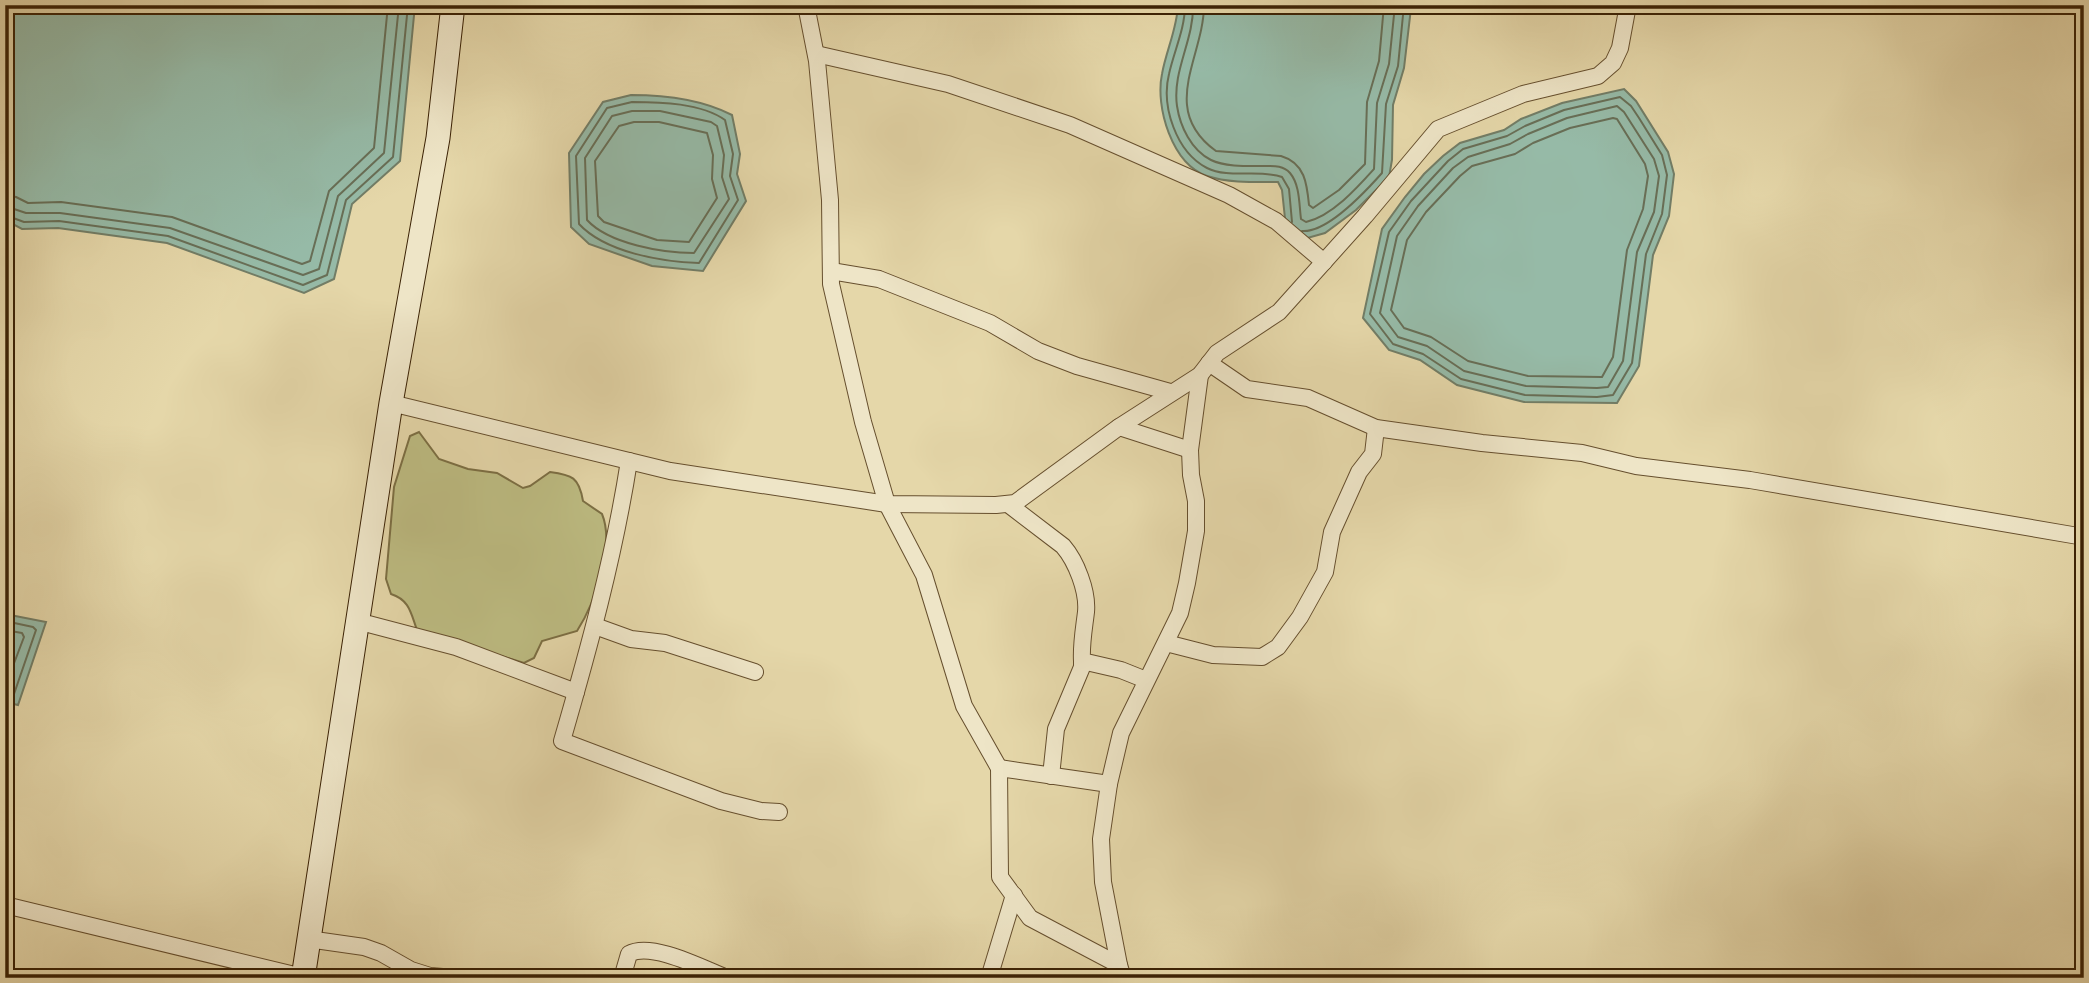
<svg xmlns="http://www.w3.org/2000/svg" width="2089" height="983" font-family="'IM FELL DW Pica',serif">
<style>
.green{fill:#bdbc82;stroke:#7c6f44;stroke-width:2}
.water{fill:#96baa7;stroke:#727d66;stroke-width:2}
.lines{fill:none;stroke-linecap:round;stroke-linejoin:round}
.shore{stroke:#686e56;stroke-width:2}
.street-casing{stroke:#664f2e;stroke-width:18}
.secondary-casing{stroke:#3b2205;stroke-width:25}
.street{stroke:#eee5c7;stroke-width:16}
.secondary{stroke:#eee5c7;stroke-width:23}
</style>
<rect width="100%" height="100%" fill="#e5d7a9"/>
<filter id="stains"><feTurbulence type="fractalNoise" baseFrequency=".00286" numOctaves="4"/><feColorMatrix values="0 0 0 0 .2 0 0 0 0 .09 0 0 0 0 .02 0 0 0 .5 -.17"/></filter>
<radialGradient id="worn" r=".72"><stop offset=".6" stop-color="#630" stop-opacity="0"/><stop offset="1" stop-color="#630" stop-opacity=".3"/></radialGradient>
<!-- green -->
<path class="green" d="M419,432L439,459L468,469L497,473L523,488L530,486L550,472C572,475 579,477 583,501L602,514C615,545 595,603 577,631L542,641L534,658L524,663L417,630C411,614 410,600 391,594L386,579L394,487L410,436Z"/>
<!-- water -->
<g class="water">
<path d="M12,5H415L400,161L352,204L334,279L304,293L167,243L58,228L22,229L5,220V41Z"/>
<path d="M1178,5H1398L1411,8L1404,68L1393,105L1392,160L1389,177L1356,210L1325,233L1304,239L1286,228L1282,190L1278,182C1255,182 1228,183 1207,176C1172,164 1155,107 1162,74C1166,51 1177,29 1178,5Z"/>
<path d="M1624,89L1636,101L1668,152L1674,174L1669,216L1653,255L1639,366L1617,403L1524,402L1457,385L1420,360L1389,350L1363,318L1382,229L1405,197L1424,174L1443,156L1460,143L1504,130L1521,119L1562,103Z"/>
<path d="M631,95C666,95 701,99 732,115L740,154L737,174L746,201L703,271L652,266L589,244L571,227L569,153L603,102Z"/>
<path d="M5,614L46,622L18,705L5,702Z"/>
</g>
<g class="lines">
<!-- shore -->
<g class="shore">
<path d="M1185,5C1185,29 1174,51 1169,74C1161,106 1176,152 1207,168C1228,179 1261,169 1282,177L1289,189L1292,222"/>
<path d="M1193,5C1194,40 1172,71 1177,106C1180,126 1191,150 1211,160C1225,167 1249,166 1264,166C1273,166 1283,165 1290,173C1300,185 1299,204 1301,219L1306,222C1332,216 1357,188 1374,169L1377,103L1389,64L1395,5"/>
<path d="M1204,5C1204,57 1158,109 1216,151L1281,156C1305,163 1307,184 1309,205L1313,208L1339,190L1365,164L1367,102L1379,61L1384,5"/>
<path d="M1620,97L1631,106L1639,118L1662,155L1667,175L1662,214L1646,254L1632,363L1613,395L1597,397L1525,395L1461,379L1423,354L1393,344L1370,314L1389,232L1411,201L1448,161L1463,149L1507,136L1525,126L1564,110Z"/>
<path d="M632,102C661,102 701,103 725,120L733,154L730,176L738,200L699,263C661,262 605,252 579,224L576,156L607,108Z"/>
<path d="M1617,106L1624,112L1654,159L1659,176L1654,212L1637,252L1623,361L1608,387L1597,388L1526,386L1464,371L1427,346L1398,337L1380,313L1397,236L1418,206L1453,168L1468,157L1510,144L1528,134L1567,118Z"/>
<path d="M632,111H660L711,122L717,126L724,155L722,177L729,199L694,253C663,253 609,244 587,220L585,158L612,116Z"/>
<path d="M1613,118L1617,119L1645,164L1648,176L1643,209L1627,250L1613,357L1602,377L1528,376L1468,361L1431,337L1404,328L1391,310L1407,240L1426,212L1460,176L1472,166L1515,154L1533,143L1570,128Z"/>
<path d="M634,122H659L707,133L713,155L712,179L717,198L689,242L657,240L604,222L598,216L595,161L619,126Z"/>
<path d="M5,195L16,197L28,203L61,202L172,217L302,264L310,261L329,191L374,148L388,5"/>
<path d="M5,206L26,213H60L170,228L303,275L319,269L338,196L384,153L399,5"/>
<path d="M5,215L24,222L59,221L168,236L303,285L327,275L346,200L393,157L408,5"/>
<path d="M1302,231C1327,233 1366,191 1382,173L1386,104L1398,66L1404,5"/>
<path d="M5,621L33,627L36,630L14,694L5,696"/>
<path d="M5,630L22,633L24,637L5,687"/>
</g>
<!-- street casing -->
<g class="street-casing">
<g id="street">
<path d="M806,5L817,61L830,200L831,284L863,422L887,504L924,575L964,706L999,768L1000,877L1030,918L1119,965L1123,978"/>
<path d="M816,54L948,84L1070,125L1229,195L1276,221L1324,262"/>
<path d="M831,271L879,279L990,323L1038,351L1077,366L1170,392"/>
<path d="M1209,363L1247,389L1308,398L1376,428L1482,443L1582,453L1636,466L1750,480L2084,537"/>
<path d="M391,403L670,471L887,504L996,505L1015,503L1119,427L1200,375L1217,353L1279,312L1365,216L1438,129L1523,94L1598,76L1613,63L1620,48L1628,5"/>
<path d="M1119,427L1190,450"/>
<path d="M629,461C614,557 589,648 562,741L721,801L761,811L779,812"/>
<path d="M1008,504L1063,546C1076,561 1088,591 1086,612C1084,629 1081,644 1082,661L1121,670L1146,680"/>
<path d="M357,621L456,647L576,692"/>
<path d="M595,626L631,639L665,643L755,672"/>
<path d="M1166,643L1213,655L1262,657L1278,647L1300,617L1325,572L1332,532L1359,472L1373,454L1376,428"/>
<path d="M999,768L1109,784"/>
<path d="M1051,776L1056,729L1082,667V661"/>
<path d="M5,905L303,977"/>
<path d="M308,939L364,947L381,953L411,970L430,976L455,978"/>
<path d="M1119,965L1103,882L1101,839L1109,784L1121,733L1180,613L1187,583L1196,531V501L1191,475L1190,450L1200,375"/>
<path d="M622,978L629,954C651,941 704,969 727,978"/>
<path d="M989,978L1014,895"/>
</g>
</g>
<!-- secondary casing -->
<g class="secondary-casing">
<path id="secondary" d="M303,978L391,403L438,138L453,5"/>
</g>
<!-- street -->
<use href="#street" class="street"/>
<!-- secondary -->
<use href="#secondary" class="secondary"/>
</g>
<!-- margin -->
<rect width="2089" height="983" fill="none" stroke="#e5d7a9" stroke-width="28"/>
<rect x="7" y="7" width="2075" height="969" fill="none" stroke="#3b2205" stroke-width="3.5"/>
<rect x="14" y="14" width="2061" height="955" fill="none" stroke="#3b2205" stroke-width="2"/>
<rect width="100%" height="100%" filter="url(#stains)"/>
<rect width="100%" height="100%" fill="url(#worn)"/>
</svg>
